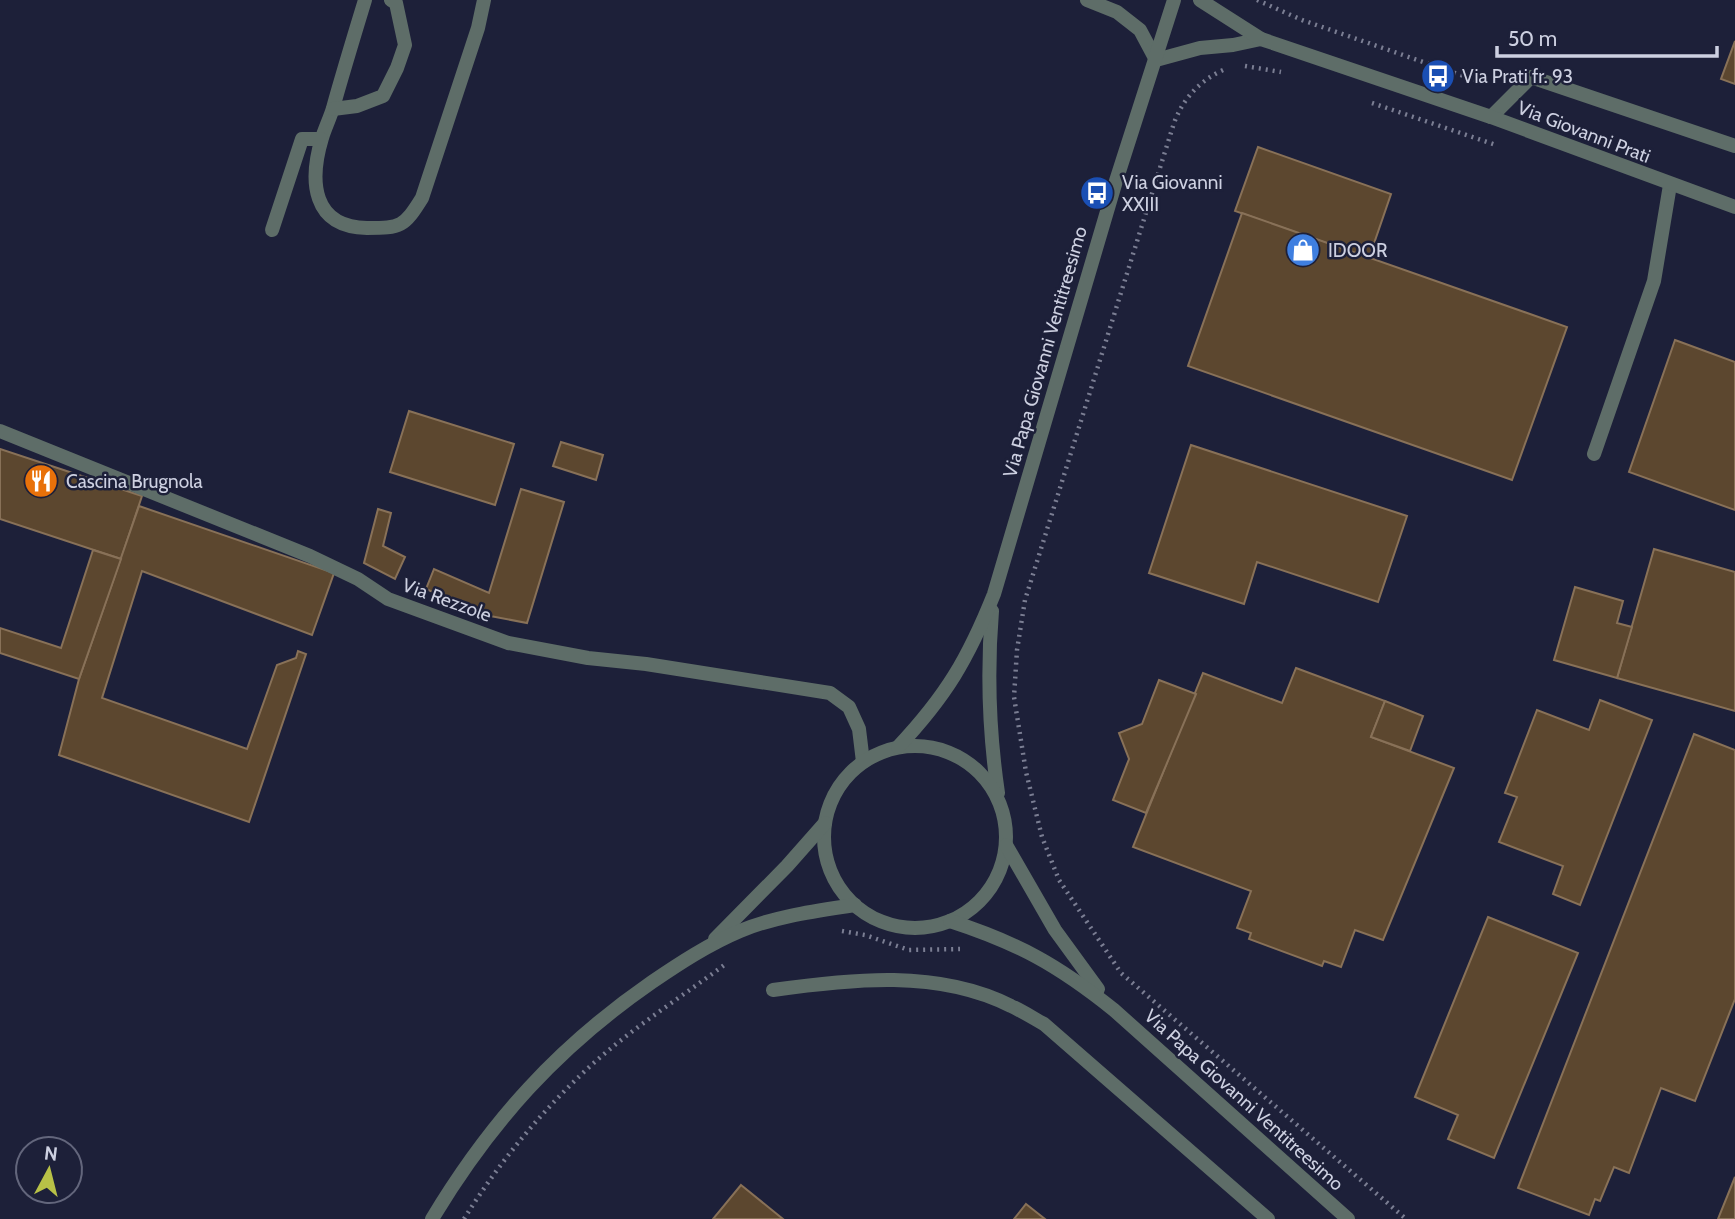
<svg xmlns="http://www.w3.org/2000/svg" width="1735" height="1219" font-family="Cabin,sans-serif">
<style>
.building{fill:#5c472f;stroke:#887158;stroke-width:2}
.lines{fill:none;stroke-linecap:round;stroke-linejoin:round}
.path{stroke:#7b7e93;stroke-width:4.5;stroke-dasharray:2 5;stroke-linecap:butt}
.service{stroke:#5e6d68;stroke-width:14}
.minor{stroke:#5e6d68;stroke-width:14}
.tertiary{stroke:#5e6d68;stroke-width:14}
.labels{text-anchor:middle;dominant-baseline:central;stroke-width:5;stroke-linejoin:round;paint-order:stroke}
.poi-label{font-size:19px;fill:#cdd0e1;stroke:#1d2039;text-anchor:start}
.street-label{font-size:19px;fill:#cdd0e1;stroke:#1d2039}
</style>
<rect width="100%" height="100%" fill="#1d2039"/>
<!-- building -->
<g class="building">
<path d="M1735,41V84L1721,79Z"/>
<path d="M1258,147L1391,194L1369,258L1235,211Z"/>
<path d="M1242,213L1567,327L1512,480L1188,366Z"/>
<path d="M1675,340L1735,362V510L1629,472Z"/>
<path d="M409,411L514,444L495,505L390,472Z"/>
<path d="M561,442L603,455L596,480L553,466Z"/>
<path d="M1191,445L1407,516L1378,602L1257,562L1244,604L1149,573Z"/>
<path d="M0,449L142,496L121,559L0,519Z"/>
<path d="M521,489L564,502L527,623L485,615L426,589L434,569L489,593Z"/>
<path d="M139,506L334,573L312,635L142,571L102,698L247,749L277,665L296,658L298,651L306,654L249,822L59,755L79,679Z"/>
<path d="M378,509L391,513L383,546L405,557L395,579L364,563Z"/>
<path d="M1654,549L1735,572V711L1617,678Z"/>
<path d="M93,550L121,559L79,679L0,653V628L61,648Z"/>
<path d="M1575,587L1623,601L1617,623L1632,627L1617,678L1554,660Z"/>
<path d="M1296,668L1385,701L1371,737L1454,768L1383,940L1355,930L1341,967L1324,961L1322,966L1249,939L1251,933L1237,928L1251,891L1133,847L1203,673L1282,703Z"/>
<path d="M1159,680L1196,694L1146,813L1113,800L1129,759L1119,733L1142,724Z"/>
<path d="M1600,700L1652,720L1580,905L1553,894L1563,866L1499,842L1517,797L1505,793L1537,710L1589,730Z"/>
<path d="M1385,701L1423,716L1410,751L1371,737Z"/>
<path d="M1694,734L1735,750V999L1695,1101L1661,1088L1629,1173L1614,1167L1600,1201L1595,1199L1589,1215L1518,1188Z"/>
<path d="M1488,917L1578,953L1494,1158L1448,1139L1458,1115L1415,1097Z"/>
<path d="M1735,1177V1219H1718Z"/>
<path d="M741,1185L783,1219H713Z"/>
<path d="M1026,1204L1045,1219H1014Z"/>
</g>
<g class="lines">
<!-- path -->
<g class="path">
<path d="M1257,0L1302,20L1478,81"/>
<path d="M1245,66L1281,72"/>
<path d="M1223,70C1199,81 1183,99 1174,123L1025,600L1017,650L1014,697L1026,772L1042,837L1059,880L1121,973L1406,1219"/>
<path d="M1372,103L1496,145"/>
<path d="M842,931L865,935L909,950L960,949"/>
<path d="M464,1219C498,1164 539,1114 586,1070C629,1030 680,998 727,963"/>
</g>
<!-- service -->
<g class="service">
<path d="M365,0C354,36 343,72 333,108C330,118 325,128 322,138C309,181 312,227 367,228C401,228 404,227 422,198L478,28L484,0"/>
<path d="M333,109L357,106L383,96L397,68L405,45L396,3L391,0"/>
<path d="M1491,117L1531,77L1735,146"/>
<path d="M272,230L302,139H321"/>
<path d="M1594,454L1654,281L1670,185"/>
<path d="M773,990C851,979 938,969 1011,1006C1022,1011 1033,1018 1044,1024L1268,1219"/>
</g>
<!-- minor -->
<g class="minor">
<path d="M1087,0L1117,12L1140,30L1156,60L1200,48L1233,45L1261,39"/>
<path d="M1200,0L1261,39L1491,117L1735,207"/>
<path d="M0,431L310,556L358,579L388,599L508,643L588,658L646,664L830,693L849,707L859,729L863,762"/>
</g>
<!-- tertiary -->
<g class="tertiary">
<path d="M992,611C987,672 989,732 998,793"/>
<circle cx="915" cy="837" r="91"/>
<path d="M898,747C946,696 968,659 994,594L1116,181L1174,0"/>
<path d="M1006,845L1055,930L1098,989"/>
<path d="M950,921C1018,943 1058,965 1114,1010L1348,1219"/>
<path d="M715,939L787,866L825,823"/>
<path d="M432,1219C491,1121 558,1047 652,982C680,963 709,944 740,931C776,916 816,911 855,905"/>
</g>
</g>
<!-- icons -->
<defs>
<g id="bus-disc" transform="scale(1.75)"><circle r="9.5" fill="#1a4fb4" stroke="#1d2039"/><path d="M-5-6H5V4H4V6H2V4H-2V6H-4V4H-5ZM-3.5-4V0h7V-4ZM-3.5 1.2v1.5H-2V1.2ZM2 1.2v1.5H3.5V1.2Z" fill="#fff"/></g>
<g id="shop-disc" transform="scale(1.75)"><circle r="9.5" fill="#3f7fe0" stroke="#1d2039"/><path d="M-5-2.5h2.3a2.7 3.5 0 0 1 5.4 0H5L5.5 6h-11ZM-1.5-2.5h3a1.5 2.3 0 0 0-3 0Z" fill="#fff"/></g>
<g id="restaurant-disc" transform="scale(1.75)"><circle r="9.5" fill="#e8710a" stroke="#1d2039"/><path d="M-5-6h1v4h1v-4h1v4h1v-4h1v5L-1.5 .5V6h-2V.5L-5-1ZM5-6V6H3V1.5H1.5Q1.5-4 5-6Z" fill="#fff"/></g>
</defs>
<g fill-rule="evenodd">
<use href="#bus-disc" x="1438" y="76"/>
<use href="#bus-disc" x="1097" y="193"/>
<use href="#shop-disc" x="1303" y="250"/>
<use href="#restaurant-disc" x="41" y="481"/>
</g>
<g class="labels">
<!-- poi labels -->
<g class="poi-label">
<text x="1462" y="76">Via Prati fr. 93</text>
<text x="1122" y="182">Via Giovanni<tspan x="1122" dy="22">XXIII</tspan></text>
<text x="1328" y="250">IDOOR</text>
<text x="66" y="481">Cascina Brugnola</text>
</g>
<!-- street labels -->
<g class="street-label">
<text transform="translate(1584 132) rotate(21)">Via Giovanni Prati</text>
<text transform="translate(1045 352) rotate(-74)">Via Papa Giovanni Ventitreesimo</text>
<text transform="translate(447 600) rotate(20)">Via Rezzole</text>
<text transform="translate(1244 1100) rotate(42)">Via Papa Giovanni Ventitreesimo</text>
</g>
</g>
<!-- north arrow -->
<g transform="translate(49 1170) rotate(7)"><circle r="33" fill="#1d2039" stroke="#63667c" stroke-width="2"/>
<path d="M0-5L12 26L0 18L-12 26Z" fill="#b8c147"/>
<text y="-10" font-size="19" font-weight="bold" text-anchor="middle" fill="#cdd0e1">N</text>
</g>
<!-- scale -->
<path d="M1497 46v10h220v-10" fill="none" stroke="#cdd0e1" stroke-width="3.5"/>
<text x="1508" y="46" font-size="21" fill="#cdd0e1" stroke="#1d2039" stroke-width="5" paint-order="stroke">50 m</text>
</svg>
